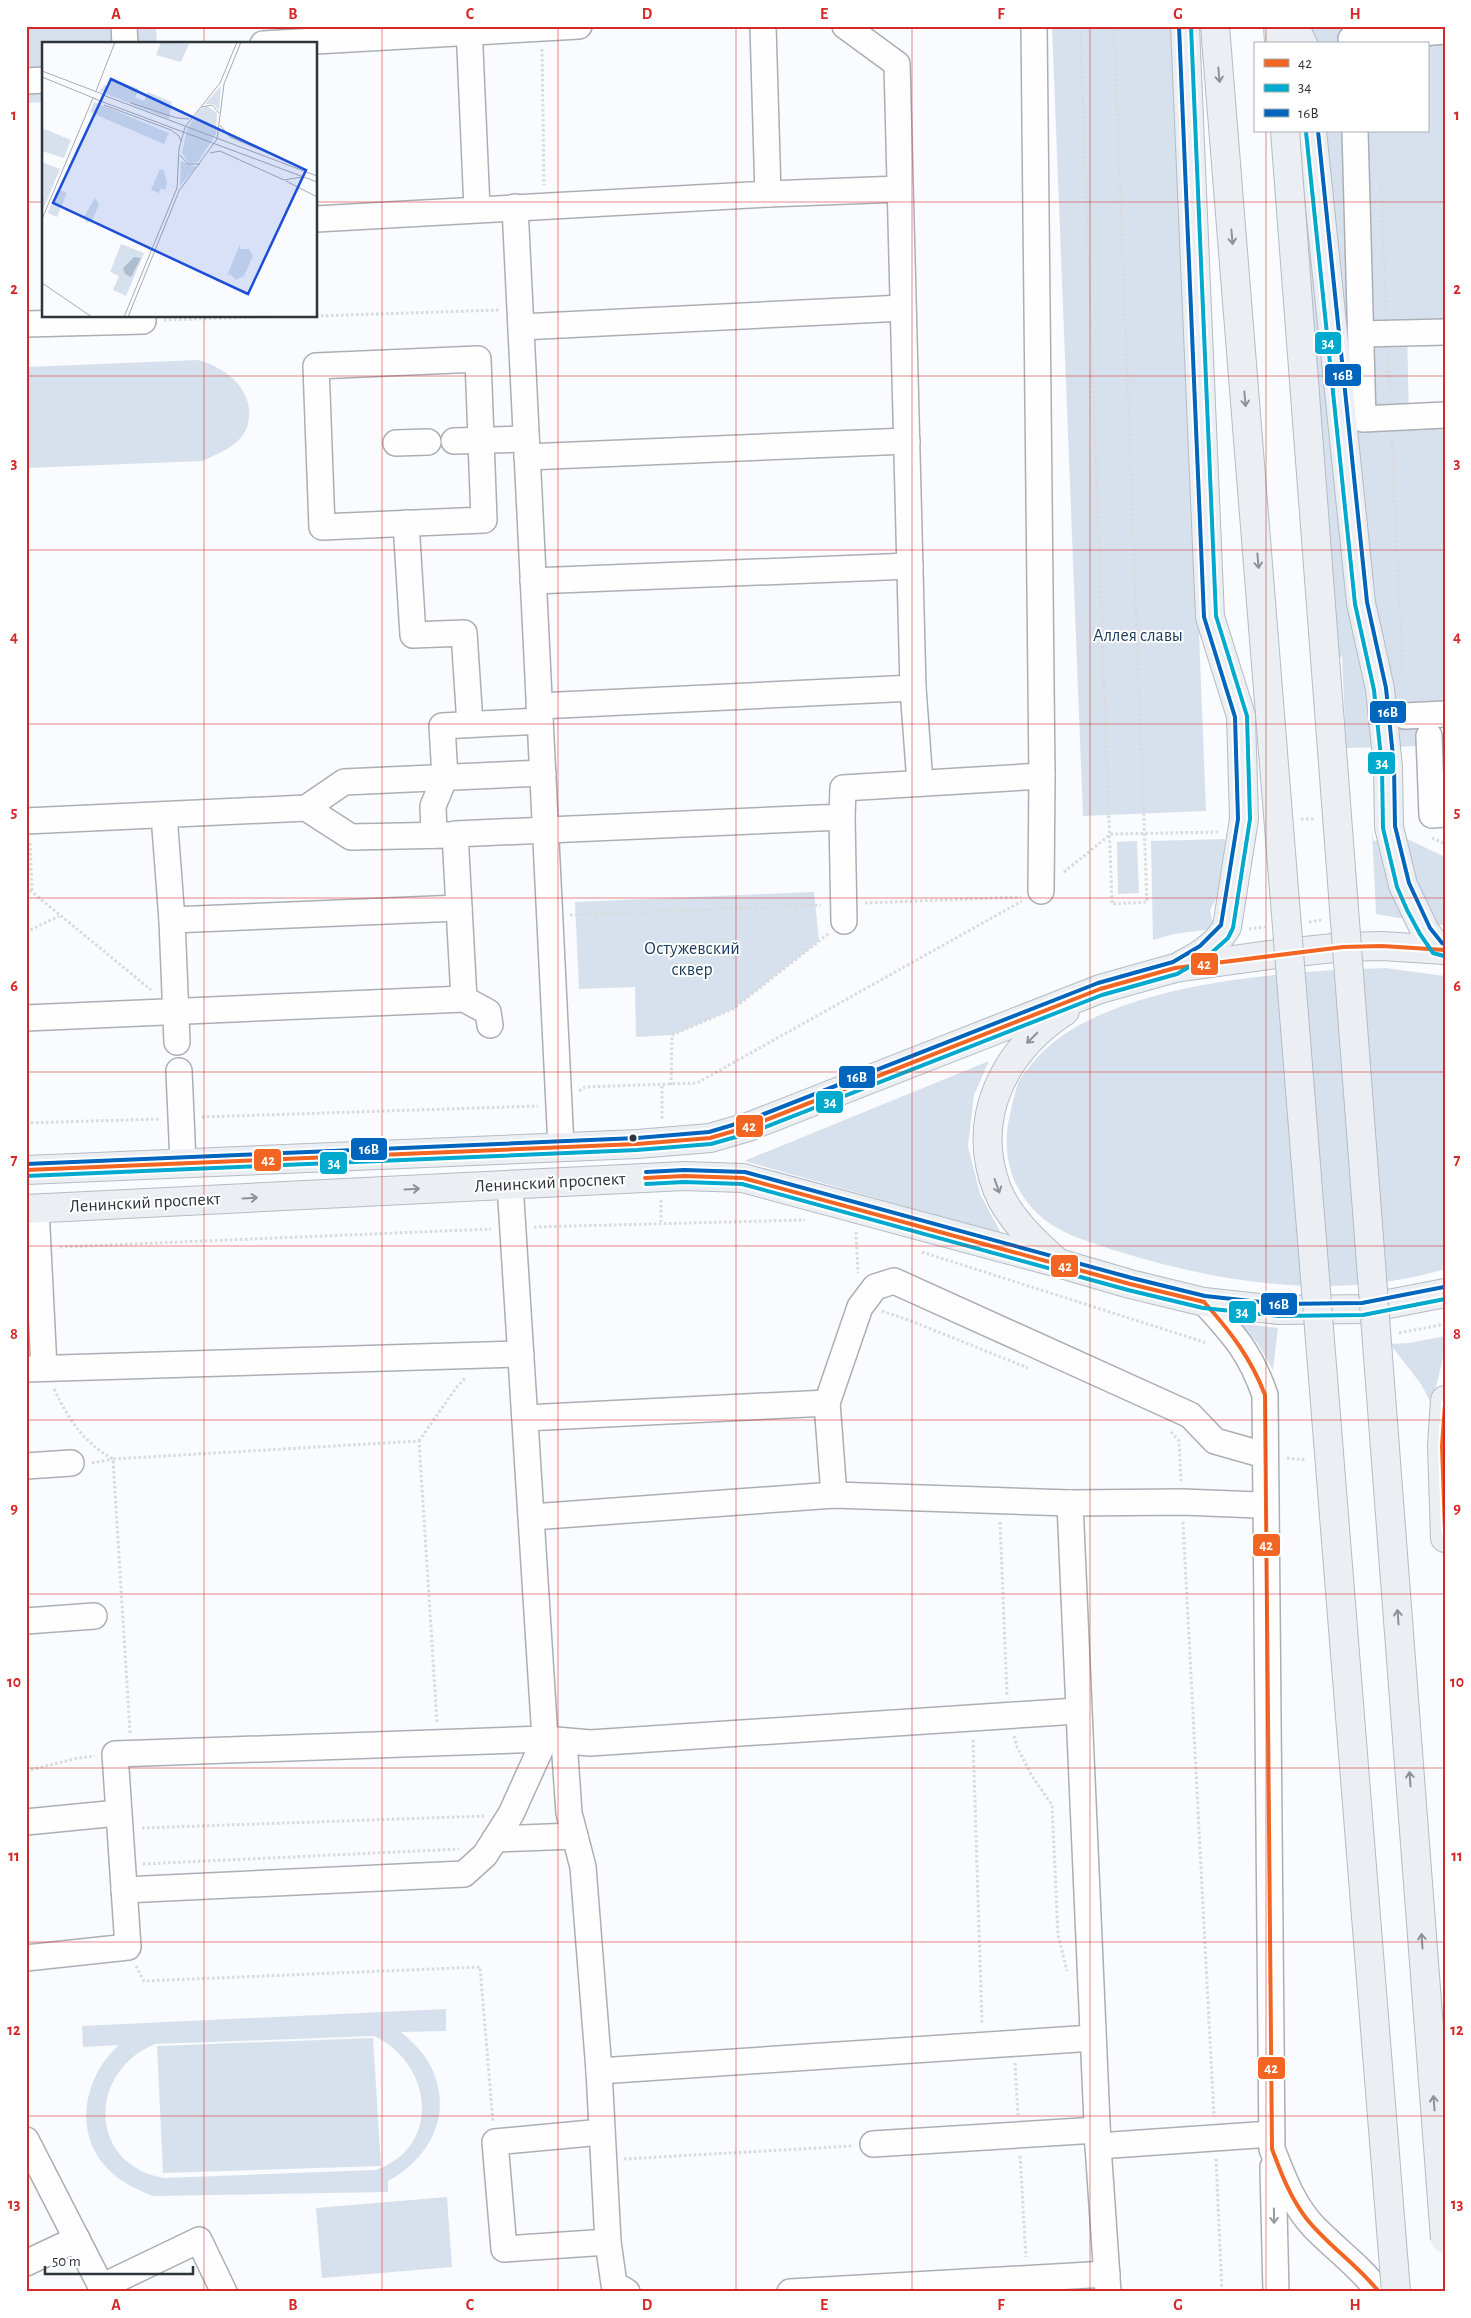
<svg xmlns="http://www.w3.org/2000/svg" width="1471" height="2318" font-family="'Alegreya Sans',sans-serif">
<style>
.green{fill:#d7e1ee;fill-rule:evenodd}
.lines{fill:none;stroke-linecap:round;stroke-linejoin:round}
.minor-casing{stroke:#abafb4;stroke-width:28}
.major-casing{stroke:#b4bcc4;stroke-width:30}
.path{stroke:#d9dadb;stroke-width:3;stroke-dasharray:2.5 2.5;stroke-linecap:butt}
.minor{stroke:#fefeff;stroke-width:25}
.major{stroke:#ebeff3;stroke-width:28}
.major-bridge-casing{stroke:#b4bcc4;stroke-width:30;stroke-linecap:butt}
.major-bridge{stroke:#ebeff3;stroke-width:28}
.bus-1-casing{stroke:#fff;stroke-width:8}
.bus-2-casing{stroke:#fff;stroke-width:8}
.bus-3-casing{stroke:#fff;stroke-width:8}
.bus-1{stroke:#f26522;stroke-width:4}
.bus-2{stroke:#00a9ce;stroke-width:4}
.bus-3{stroke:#0065bd;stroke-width:4}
.oneway{stroke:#8c9297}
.oneway2{stroke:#96999d}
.grid{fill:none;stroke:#d62828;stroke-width:1;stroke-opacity:0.55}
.bus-dot{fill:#2e343b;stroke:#fff;stroke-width:2}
.labels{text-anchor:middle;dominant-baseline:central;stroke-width:4;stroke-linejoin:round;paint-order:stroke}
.park-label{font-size:18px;fill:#193b5d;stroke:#fff}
.street-label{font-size:18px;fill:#2e343b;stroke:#fff}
.inset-road{fill:none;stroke:#a8abb0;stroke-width:1}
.view{fill:#1d4ed8;fill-opacity:0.15;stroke:#1d4ed8;stroke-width:2.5}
.inset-edge{fill:none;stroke:#2e343b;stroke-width:2.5}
.line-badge{stroke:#fff;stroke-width:2}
.badge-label{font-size:14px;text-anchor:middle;font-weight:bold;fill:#fff}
.neatline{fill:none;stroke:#d62828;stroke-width:2}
.grid-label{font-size:16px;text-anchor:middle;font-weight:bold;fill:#d62828}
</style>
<rect width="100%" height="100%" fill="#f9fbfe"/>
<!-- green -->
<g class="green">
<path d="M26,26H156L157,44H44V102L26,103Z"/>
<path d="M1052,26H1175L1206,811L1083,816Z"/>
<path d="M1297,26H1445V323L1407,324L1409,426L1445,425V710L1422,746L1346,748L1342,656L1324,670L1302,131H1427V44H1298Z"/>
<path d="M199,360C227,368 258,393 247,427C241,445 218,454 202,461L26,468V367Z"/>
<path d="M1372,831L1374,841L1401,836L1445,857V926L1376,914Z"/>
<path d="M1225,839L1223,886L1210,910L1212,920L1227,927L1174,934L1153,940L1151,841Z"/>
<path d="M1137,841L1139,893L1118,894L1117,842Z"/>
<path d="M814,892L819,941L733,1009L672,1035L636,1037L635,987L579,989L575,902Z"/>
<path d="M1385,968L1445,976V1269C1337,1301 1223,1284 1117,1251C1087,1241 1054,1233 1032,1208C1008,1181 1002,1148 1010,1114C1013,1103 1015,1090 1019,1081C1022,1075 1027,1070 1031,1065C1094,982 1287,971 1385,968Z"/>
<path d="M989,1061L974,1095L968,1146L980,1194L1001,1233L744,1161Z"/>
<path d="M1241,1323L1278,1328L1273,1370L1258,1344Z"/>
<path d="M1445,1336C1445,1359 1436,1382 1432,1405L1421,1384L1390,1344L1409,1343Z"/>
<path d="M446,2009V2031L401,2032C412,2042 424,2052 431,2067C454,2113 430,2159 388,2181V2192L153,2196C138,2190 122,2183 110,2171C72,2136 83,2077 119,2045L83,2047L82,2026ZM374,2036C432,2063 443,2146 376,2170L164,2178C88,2165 87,2072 155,2044Z"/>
<path d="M373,2038L381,2166L163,2173L157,2046Z"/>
<path d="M447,2197L452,2267L322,2278L316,2208Z"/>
</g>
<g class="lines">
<!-- minor casing -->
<g class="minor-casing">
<g id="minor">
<path d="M124,26L125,44"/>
<path d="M469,26L477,209"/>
<path d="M845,26L897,64L913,688L920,783"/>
<path d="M1034,26L1042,776L1041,891"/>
<path d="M1351,39L1445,31"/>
<path d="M263,44L579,26"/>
<path d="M26,81L44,80"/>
<path d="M1355,131L1363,419L1445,415"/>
<path d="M768,194L900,189"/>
<path d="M515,207L561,1147"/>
<path d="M316,219L768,194L763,26"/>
<path d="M26,324L143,321V316"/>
<path d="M521,327L903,308"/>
<path d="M1362,334L1445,332"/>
<path d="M478,359L484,520L322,527L316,366Z"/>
<path d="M454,441L526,439"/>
<path d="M396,443L428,442"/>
<path d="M527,457L907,441"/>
<path d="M406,523L413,635L464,633L470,724"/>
<path d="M533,581L910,566"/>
<path d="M539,706L913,688"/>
<path d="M1405,716L1445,714"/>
<path d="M1429,736L1432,815L1445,814"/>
<path d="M306,808L351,837L450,835"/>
<path d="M164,815L172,920L177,1042"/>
<path d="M842,817L844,921"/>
<path d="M26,821L306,808L344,782L543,773"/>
<path d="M434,835L433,806L445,777L442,726L540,721"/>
<path d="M172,920L459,908"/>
<path d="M464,999L455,834L842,817L843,788L1042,776"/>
<path d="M26,1018L464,999L488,1012L490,1025"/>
<path d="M179,1071L183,1162"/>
<path d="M36,1208L44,1368"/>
<path d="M1204,1302C1234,1335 1250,1352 1265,1395L1272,2149C1283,2177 1293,2205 1314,2227C1335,2249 1361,2267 1379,2292"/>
<path d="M26,1369L521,1354"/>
<path d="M827,1403L860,1307L875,1287L894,1281L1190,1415L1215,1441L1264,1455"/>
<path d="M525,1418L827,1403L834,1495"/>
<path d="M26,1466L71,1463"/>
<path d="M532,1517L834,1495L1070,1503"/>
<path d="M26,1621L94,1616"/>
<path d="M564,1741L569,1813L583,1867L599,2071L608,2242L614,2284L627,2292"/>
<path d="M26,1822L118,1813"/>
<path d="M495,1839L575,1836"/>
<path d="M124,1890L464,1874L485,1855L511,1814L545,1739L510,1184"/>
<path d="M26,1958L128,1947L115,1754L545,1739L590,1743L1077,1711"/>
<path d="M599,2071L1093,2038"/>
<path d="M602,2132L495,2142L504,2249L608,2242"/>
<path d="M26,2140L104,2292"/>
<path d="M873,2144L1097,2130"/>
<path d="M1098,2146L1271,2134"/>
<path d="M1273,2167L1276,2292"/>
<path d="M26,2263L77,2239"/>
<path d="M101,2287L199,2240L224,2292"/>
<path d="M790,2292L1107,2274"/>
<path d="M1108,2292L1098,2146L1070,1503L1182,1502L1258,1505"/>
</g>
</g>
<!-- major casing -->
<g class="major-casing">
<g id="major">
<path d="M1278,26L1279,44"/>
<path d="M1294,26L1303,44"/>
<path d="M1312,131L1361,603L1380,689L1388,767L1389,827L1403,885L1425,931L1438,949"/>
<path d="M1183,964C1199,956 1218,943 1227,927L1244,819L1241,716L1210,617L1185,26"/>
<path d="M26,1170L637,1144L710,1138L748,1127L1100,989L1175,968L1277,954L1343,947L1382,946L1445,950"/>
<path d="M26,1209L684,1176L743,1178L1058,1263L1130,1284L1204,1302L1279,1310L1363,1309L1445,1293"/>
<path d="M1055,1260C1033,1241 1008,1217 997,1189C970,1117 1004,1051 1065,1011"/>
<path d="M1445,1400L1442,1446L1445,1538"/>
</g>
</g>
<!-- path -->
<g class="path">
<path d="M1080,26L1112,904L1147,902L1114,26"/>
<path d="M542,49L544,185"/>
<path d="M1381,185L1386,311"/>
<path d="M316,316L499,310"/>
<path d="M164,320L293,316"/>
<path d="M1388,355L1390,396"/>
<path d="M1392,440L1403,678"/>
<path d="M1301,819H1315"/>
<path d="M1432,838L1445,844"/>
<path d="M30,843L32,891"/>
<path d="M1064,872L1111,834L1219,832"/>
<path d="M26,887L151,990"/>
<path d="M865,903L1021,897"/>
<path d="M570,915L821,905"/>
<path d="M1309,922L1322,920"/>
<path d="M1249,929L1265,927"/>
<path d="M26,932L59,916"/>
<path d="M671,1085L672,1035L733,1009L828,934"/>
<path d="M662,1086V1119"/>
<path d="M579,1091L585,1087L697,1083L1022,901"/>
<path d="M202,1117L538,1106"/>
<path d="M26,1123L161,1119"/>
<path d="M661,1200V1222"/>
<path d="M534,1227L805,1220"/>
<path d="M856,1232L858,1273"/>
<path d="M60,1247L491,1229"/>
<path d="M922,1252L1207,1343"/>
<path d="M882,1311L906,1319L1028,1368"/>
<path d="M1399,1333L1445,1324"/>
<path d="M54,1389C69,1420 83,1442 113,1459"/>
<path d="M1171,1432L1179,1441L1181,1481"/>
<path d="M419,1441L456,1388L466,1377"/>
<path d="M1287,1458L1306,1460"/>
<path d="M92,1463L113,1459"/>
<path d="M1000,1522L1007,1695"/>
<path d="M1183,1522L1214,2117"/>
<path d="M130,1733L113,1459L419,1441L437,1722"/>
<path d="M1014,1736L1017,1747L1032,1776L1052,1805L1058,1935L1067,1971"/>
<path d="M973,1740L982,2023"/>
<path d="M26,1771L78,1758L95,1756"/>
<path d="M142,1828L485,1816"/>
<path d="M143,1864L459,1849"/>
<path d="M136,1966L144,1981L480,1967L493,2122"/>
<path d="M1015,2063L1018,2115"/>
<path d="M1020,2156L1026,2257"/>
<path d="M624,2159L852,2146"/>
<path d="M1216,2159L1222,2292"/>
</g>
<!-- minor -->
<use href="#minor" class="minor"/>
<!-- major -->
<use href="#major" class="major"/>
<!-- major-bridge casing -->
<g class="major-bridge-casing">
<g id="major-bridge">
<path d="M1215,26L1396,2292"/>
<path d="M1285,131L1445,2239"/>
</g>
</g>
<!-- major-bridge -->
<use href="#major-bridge" class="major-bridge"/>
<!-- bus-1 casing -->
<g class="bus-1-casing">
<g id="bus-1">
<path d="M26,1170L637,1144L710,1138L748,1127L1100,989L1175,968L1343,947L1382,946L1445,950"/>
<path d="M645,1178L684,1176L743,1178L1130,1284L1204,1302"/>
<path d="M1204,1302C1230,1331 1251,1358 1265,1395L1272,2149C1281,2173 1290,2197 1306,2218C1327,2245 1357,2264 1379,2292"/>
<path d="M1445,1404L1442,1446L1445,1530"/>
</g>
</g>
<!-- bus-2 casing -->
<g class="bus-2-casing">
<g id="bus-2">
<path d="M1306,132L1355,604L1374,690L1382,767L1383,828L1397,887L1407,910L1420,934L1433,953L1444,956"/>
<path d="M26,1176L637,1150L711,1144L750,1133L1102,995L1177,974L1208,956L1228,938L1233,928L1250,819L1247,716L1216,616L1191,26"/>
<path d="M646,1184L684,1182L742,1184L1128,1290L1203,1308L1279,1316L1363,1315L1445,1299"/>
</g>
</g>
<!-- bus-3 casing -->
<g class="bus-3-casing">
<g id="bus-3">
<path d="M1318,131L1367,602L1386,688L1394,766L1395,826L1409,883L1430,928L1442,943L1445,944"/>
<path d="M26,1164L637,1138L709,1132L746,1121L1098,983L1173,962L1200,946L1221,925L1238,819L1235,717L1204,617L1179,26"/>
<path d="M646,1172L684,1170L745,1172L1132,1278L1205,1296L1279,1304L1362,1303L1444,1287"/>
</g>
</g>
<!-- bus-1 -->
<use href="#bus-1" class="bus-1"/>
<!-- bus-2 -->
<use href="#bus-2" class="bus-2"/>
<!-- bus-3 -->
<use href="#bus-3" class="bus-3"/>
</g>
<!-- one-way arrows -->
<defs><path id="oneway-shaft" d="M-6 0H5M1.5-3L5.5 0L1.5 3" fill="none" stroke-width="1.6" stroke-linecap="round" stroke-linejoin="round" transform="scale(1.25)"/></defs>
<g class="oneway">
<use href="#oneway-shaft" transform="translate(1219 75) rotate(85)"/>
<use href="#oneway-shaft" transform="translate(1232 237) rotate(85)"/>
<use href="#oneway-shaft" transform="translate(1245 399) rotate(85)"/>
<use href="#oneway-shaft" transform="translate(1258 561) rotate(85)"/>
<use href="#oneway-shaft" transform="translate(1032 1038) rotate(135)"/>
<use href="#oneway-shaft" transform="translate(997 1186) rotate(70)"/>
<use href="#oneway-shaft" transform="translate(412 1189) rotate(-3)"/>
<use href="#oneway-shaft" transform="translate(250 1198) rotate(-3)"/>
<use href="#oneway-shaft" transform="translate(1398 1617) rotate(-94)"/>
<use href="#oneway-shaft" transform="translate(1410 1779) rotate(-94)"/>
<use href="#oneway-shaft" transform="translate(1422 1941) rotate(-94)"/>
<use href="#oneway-shaft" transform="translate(1434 2103) rotate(-94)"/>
</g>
<use class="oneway2" href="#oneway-shaft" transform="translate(1274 2216) rotate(89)"/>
<!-- grid -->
<path class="grid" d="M204,26V44M382,26V2292M558,26V2292M736,26V2292M912,26V2292M1090,26V2292M1266,26V44M1266,131V2292M26,202H44M316,202H1445M204,316V2292M26,376H1445M26,550H1445M26,724H1445M26,898H1445M26,1072H1445M26,1246H1445M26,1420H1445M26,1594H1445M26,1768H1445M26,1942H1445M26,2116H1445"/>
<!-- markers -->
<circle class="bus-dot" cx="633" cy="1138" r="4.5"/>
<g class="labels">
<!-- park labels -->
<g class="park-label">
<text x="1138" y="636">Аллея славы</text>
<text x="692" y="949">Остужевский<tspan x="692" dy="21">сквер</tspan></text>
</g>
<!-- street labels -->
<g class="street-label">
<text transform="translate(550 1183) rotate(-3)">Ленинский проспект</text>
<text transform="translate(145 1203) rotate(-3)">Ленинский проспект</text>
</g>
</g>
<!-- overview -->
<g transform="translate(42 42)">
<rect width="275" height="275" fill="#f9fbfe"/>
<path d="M119,0L147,2L139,20L114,13ZM70,37L97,47L93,55L102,59L106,50L130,60L127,77L57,49L63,43L67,45ZM179,44L177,68L171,62H163ZM52,60L127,91L122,102L48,70ZM165,64L175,71L174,92L156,120L147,121L140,111L145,87L158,67ZM0,86L29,98L22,116L0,109ZM139,119L154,125L138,144ZM0,120L18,127L0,170ZM118,127L122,129L125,141L123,148L119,146L117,151L109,148ZM16,147L25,151L15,175L6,171ZM53,156L57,162L50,179L44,181L42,175ZM79,202L102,211L84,254L71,248L77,234L68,230ZM198,202V207H207L211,214L202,234L194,238L188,232L185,234Z" fill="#d7e1ee"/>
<path d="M92,215L99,216L89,235L83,232L81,226Z" fill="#adbdce"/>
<path class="inset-road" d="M0,29L63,53M0,35L54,57M54,49L73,0M61,53L275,134M53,57L275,140M89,61L135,76L147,77M62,63L129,88L137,94L139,99M159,65L170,63L177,71M178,83L188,95L254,123M168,111L178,109L242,138L260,135M138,113L146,122H158M244,139L275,155M0,177L51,56M0,241L50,275M82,275L135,146L137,107L143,85L178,41L195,0M86,275L137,149L175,97L182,42L199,0"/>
<path class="view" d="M69,37L264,128L206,252L11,161Z"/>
<rect width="275" height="275" class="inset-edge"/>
</g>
<g class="line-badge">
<rect x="1314" y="331" width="28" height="24" rx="5" fill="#00a9ce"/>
<rect x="1324" y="363" width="38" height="24" rx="5" fill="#0065bd"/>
<rect x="1369" y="700" width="38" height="24" rx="5" fill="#0065bd"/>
<rect x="1367" y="751" width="29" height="24" rx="5" fill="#00a9ce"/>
<rect x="1190" y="952" width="29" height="24" rx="5" fill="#f26522"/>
<rect x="838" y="1065" width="38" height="24" rx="5" fill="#0065bd"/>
<rect x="815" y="1090" width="29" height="24" rx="5" fill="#00a9ce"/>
<rect x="735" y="1114" width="29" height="24" rx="5" fill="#f26522"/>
<rect x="350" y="1137" width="38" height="24" rx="5" fill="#0065bd"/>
<rect x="253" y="1148" width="29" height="24" rx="5" fill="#f26522"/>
<rect x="319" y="1151" width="29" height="24" rx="5" fill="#00a9ce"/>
<rect x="1050" y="1254" width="29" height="24" rx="5" fill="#f26522"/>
<rect x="1260" y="1292" width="38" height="24" rx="5" fill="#0065bd"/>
<rect x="1228" y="1300" width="29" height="24" rx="5" fill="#00a9ce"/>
<rect x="1252" y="1533" width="29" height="24" rx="5" fill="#f26522"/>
<rect x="1257" y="2056" width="29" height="24" rx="5" fill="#f26522"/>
</g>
<g class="badge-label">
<text x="1328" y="348">34</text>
<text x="1343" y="380">16В</text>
<text x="1388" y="717">16В</text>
<text x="1382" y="768">34</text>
<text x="1204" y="969">42</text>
<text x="857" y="1082">16В</text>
<text x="830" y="1107">34</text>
<text x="749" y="1131">42</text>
<text x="369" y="1154">16В</text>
<text x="268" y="1165">42</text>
<text x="334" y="1168">34</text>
<text x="1065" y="1271">42</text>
<text x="1279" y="1309">16В</text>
<text x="1242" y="1317">34</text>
<text x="1266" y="1550">42</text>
<text x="1271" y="2073">42</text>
</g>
<!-- border -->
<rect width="1471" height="2318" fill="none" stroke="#ffffff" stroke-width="55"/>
<!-- legend -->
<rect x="1254" y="42" width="175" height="90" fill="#ffffff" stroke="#abaeb1"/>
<rect x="1264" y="59" width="25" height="8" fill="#f26522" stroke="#abaeb1"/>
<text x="1298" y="68" font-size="15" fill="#2e343b">42</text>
<rect x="1264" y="84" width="25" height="8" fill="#00a9ce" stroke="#abaeb1"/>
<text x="1298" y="92" font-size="15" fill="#2e343b">34</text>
<rect x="1264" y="109" width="25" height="8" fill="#0065bd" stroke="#abaeb1"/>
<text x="1298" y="118" font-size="15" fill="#2e343b">16В</text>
<!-- scale -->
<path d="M45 2266v8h148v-8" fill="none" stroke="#2e343b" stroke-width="2.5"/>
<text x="52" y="2266" font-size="15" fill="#2e343b" stroke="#ffffff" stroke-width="4" paint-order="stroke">50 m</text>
<rect x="28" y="28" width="1416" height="2262" class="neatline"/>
<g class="grid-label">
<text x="116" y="19">A</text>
<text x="293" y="19">B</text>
<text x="470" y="19">C</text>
<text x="647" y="19">D</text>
<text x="824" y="19">E</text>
<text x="1001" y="19">F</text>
<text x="1178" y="19">G</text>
<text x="1355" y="19">H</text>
<text x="14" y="120">1</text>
<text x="1457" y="120">1</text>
<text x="14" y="294">2</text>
<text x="1457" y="294">2</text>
<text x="14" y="468">3</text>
<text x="1457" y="468">3</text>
<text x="14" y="642">4</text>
<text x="1457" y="642">4</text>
<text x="14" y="817">5</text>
<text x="1457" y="817">5</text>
<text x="14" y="991">6</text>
<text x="1457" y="991">6</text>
<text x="14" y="1165">7</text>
<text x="1457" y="1165">7</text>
<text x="14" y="1339">8</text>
<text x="1457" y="1339">8</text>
<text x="14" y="1513">9</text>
<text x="1457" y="1513">9</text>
<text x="14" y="1687">10</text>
<text x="1457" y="1687">10</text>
<text x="14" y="1861">11</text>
<text x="1457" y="1861">11</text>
<text x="14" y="2035">12</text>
<text x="1457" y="2035">12</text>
<text x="14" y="2209">13</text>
<text x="1457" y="2209">13</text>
<text x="116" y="2310">A</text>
<text x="293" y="2310">B</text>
<text x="470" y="2310">C</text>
<text x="647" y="2310">D</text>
<text x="824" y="2310">E</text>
<text x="1001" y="2310">F</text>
<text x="1178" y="2310">G</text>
<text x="1355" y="2310">H</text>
</g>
</svg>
